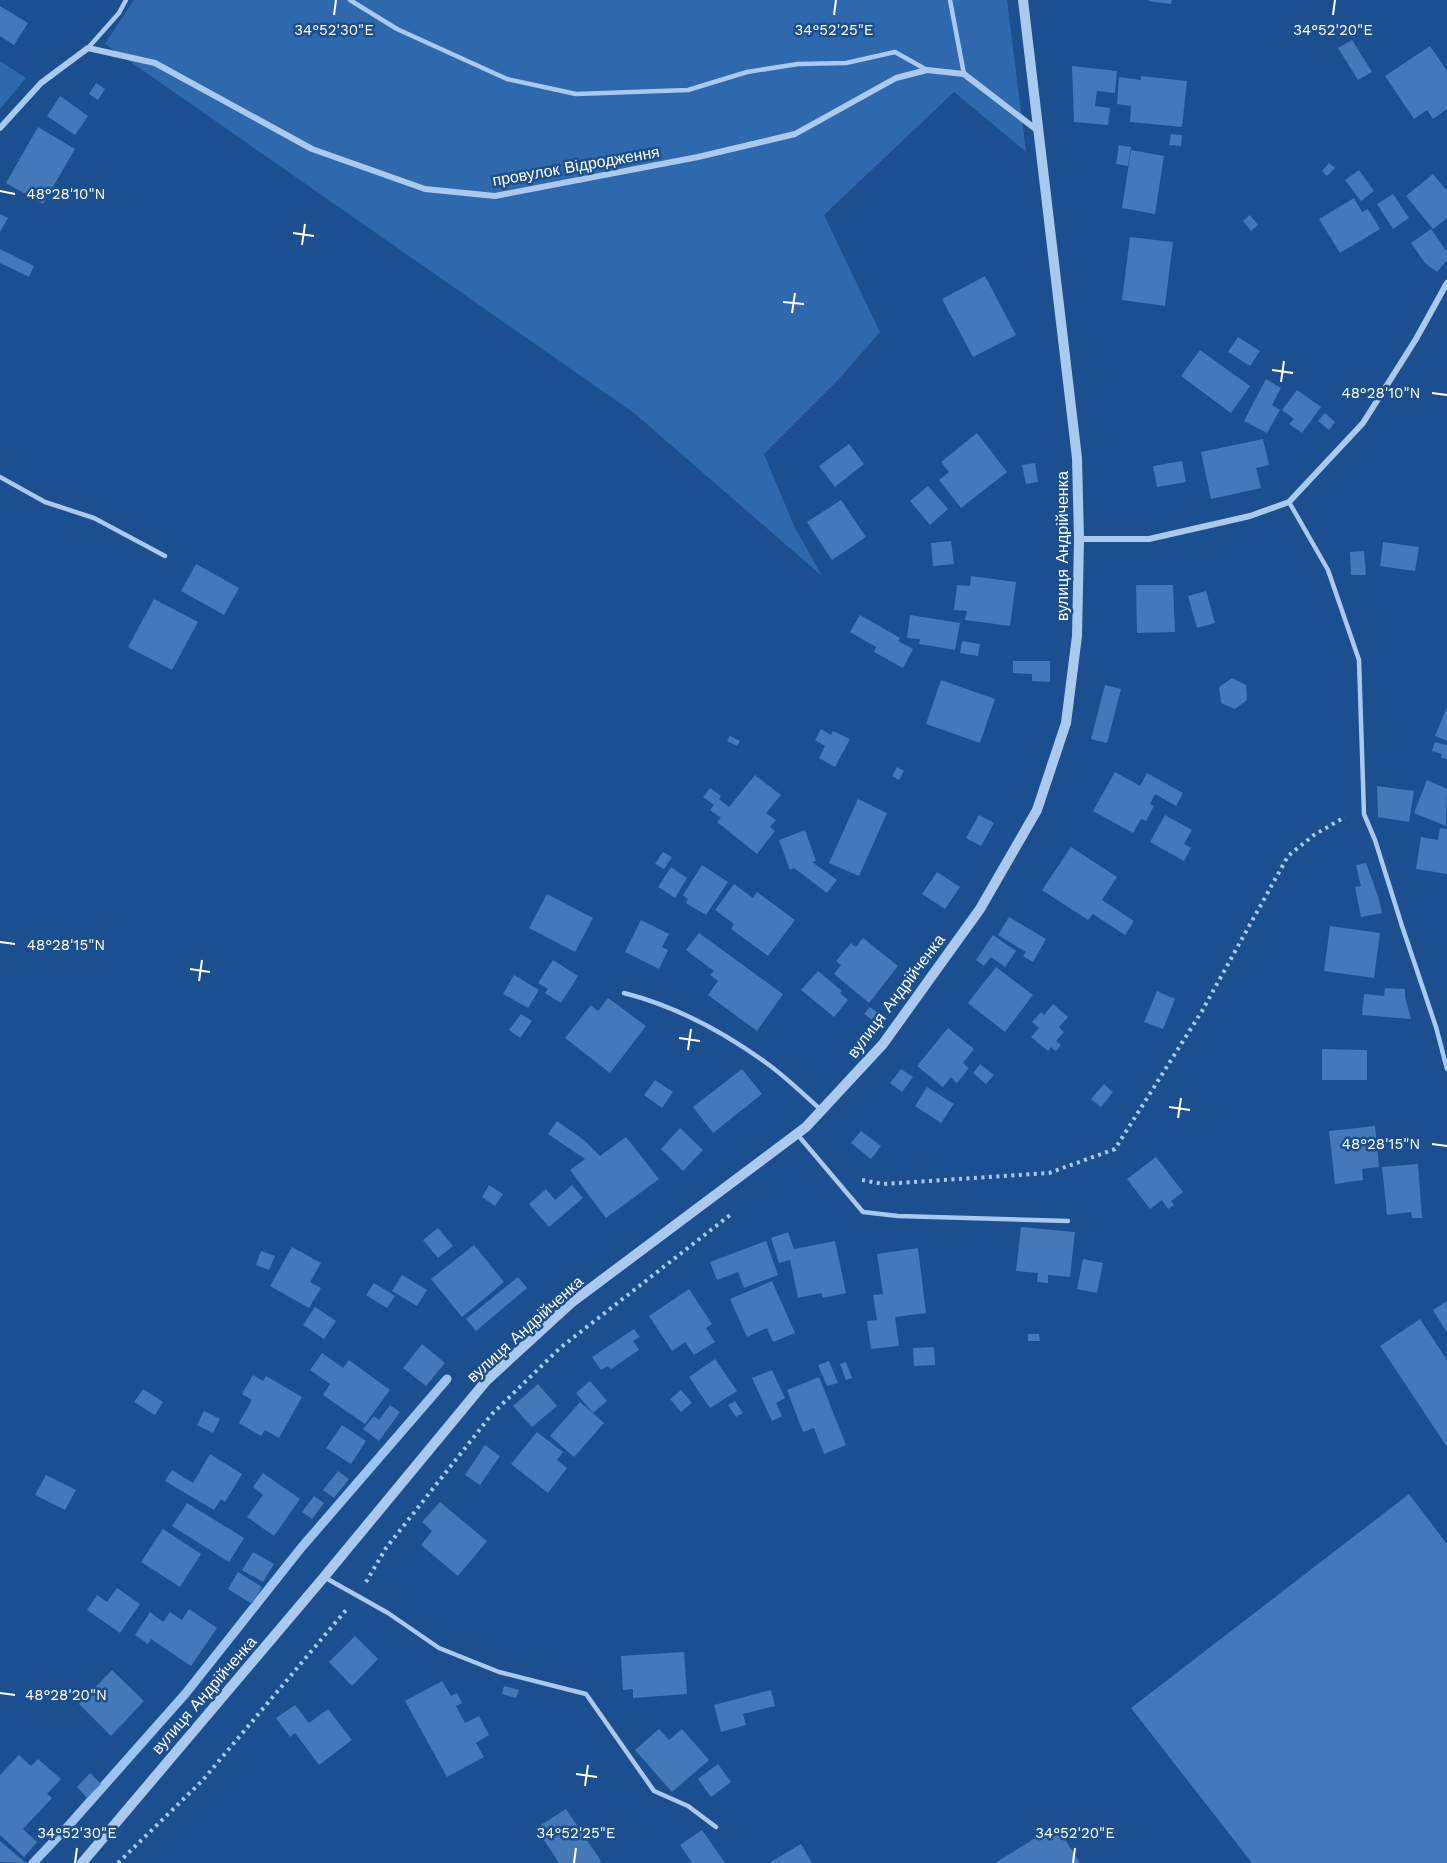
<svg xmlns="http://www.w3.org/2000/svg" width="1447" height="1863" font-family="'Work Sans',sans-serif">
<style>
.green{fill:#2e69ad}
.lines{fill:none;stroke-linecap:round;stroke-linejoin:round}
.stream{stroke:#9cc4f0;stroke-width:9}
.building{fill:#4478b7}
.path{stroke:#a9c9ee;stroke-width:4;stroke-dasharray:3 4.5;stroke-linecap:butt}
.service{stroke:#a9c9ee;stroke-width:4.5}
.minor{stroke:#a9c9ee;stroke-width:6}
.tertiary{stroke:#a9c9ee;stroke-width:10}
.ticks{fill:none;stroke:#fff;stroke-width:2}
.labels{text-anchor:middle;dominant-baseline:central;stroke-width:5;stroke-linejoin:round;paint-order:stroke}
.street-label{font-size:16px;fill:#fff;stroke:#1b4f8f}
.ticks-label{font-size:15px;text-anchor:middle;fill:#fff;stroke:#1b4f8f;stroke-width:5;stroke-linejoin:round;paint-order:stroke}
</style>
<rect width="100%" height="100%" fill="#1b4f8f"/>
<!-- green -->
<g class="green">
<path d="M134,0H1007L1026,152L954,92L824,215L880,332L839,379L764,454L794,526L822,576L634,413L105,44Z"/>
<path d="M0,61L26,78L0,109Z"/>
</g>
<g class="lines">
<!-- stream -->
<path class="stream" d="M33,1863L70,1824L186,1693L301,1548L447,1379"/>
</g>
<!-- building -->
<g class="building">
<path d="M1149,0H1172L1171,4L1149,1Z"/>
<path d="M0,6L28,23L14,45L0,36Z"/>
<path d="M1352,40L1372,72L1358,80L1338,48Z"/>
<path d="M1430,46L1447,71V109L1433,119L1427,110L1414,119L1385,76Z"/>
<path d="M1072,66L1117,71L1115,93L1097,91L1095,106L1110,108L1108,125L1074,122Z"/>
<path d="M1141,76L1187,81L1182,127L1130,122L1131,106L1117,104L1119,77L1141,80Z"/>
<path d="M96,83L105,89L98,100L89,94Z"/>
<path d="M60,96L88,116L75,135L47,116Z"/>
<path d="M38,127L75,149L43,204L6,183Z"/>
<path d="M1171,134L1182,135L1181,146L1169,145Z"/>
<path d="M1119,145L1131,147L1128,166L1116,164Z"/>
<path d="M1131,150L1164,156L1155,214L1122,208Z"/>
<path d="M1329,163L1335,168L1327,176L1322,171Z"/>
<path d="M1359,170L1374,191L1361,201L1345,180Z"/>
<path d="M1433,174L1447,191V218L1433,229L1406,196Z"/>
<path d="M1393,194L1409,218L1393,229L1377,204Z"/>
<path d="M1354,198L1362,212L1368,209L1380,229L1340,253L1319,219Z"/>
<path d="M0,214L8,218L0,232Z"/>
<path d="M1250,215L1258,225L1251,231L1243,221Z"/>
<path d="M1431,229L1447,252V260L1437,272L1425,263L1411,243Z"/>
<path d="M1130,237L1173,242L1165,306L1122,300Z"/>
<path d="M0,249L34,266L29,277L0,263Z"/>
<path d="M985,276L1016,335L973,357L942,299Z"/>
<path d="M1238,337L1260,351L1250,366L1228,352Z"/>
<path d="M1200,350L1250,386L1231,413L1181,376Z"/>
<path d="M1266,379L1281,388L1272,405L1280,410L1267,433L1244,421Z"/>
<path d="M1297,390L1321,407L1302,433L1289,424L1294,419L1282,410Z"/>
<path d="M1325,413L1335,422L1329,430L1318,421Z"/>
<path d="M977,433L1007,472L961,508L939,480L949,472L941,462Z"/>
<path d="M1263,439L1269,465L1256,468L1261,488L1211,499L1201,452Z"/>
<path d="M849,444L864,464L835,487L819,466Z"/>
<path d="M1182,461L1186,482L1157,487L1153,466Z"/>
<path d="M1035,463L1038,482L1026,484L1022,465Z"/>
<path d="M928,486L948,509L930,525L910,501Z"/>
<path d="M841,500L866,537L832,560L807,522Z"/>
<path d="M951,541L954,564L933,566L931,543Z"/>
<path d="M1383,542L1419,547L1415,571L1380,566Z"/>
<path d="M1364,551L1366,575H1351L1350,552Z"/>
<path d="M196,564L239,588L224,615L181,591Z"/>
<path d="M971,576L1016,582L1010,626L965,620L967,611L954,610L957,585L970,586Z"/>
<path d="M1136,585H1173L1175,632L1137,633Z"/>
<path d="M1206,591L1215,623L1197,628L1188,596Z"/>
<path d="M154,599L198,622L172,670L128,647Z"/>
<path d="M860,615L900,638L898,641L913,649L903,668L874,652L876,647L850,632Z"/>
<path d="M910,615L960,623L955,650L919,644L920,639L907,638Z"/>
<path d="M962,641L980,644L978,656L960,653Z"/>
<path d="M1013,661H1050V682L1032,681V674L1013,673Z"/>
<path d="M1232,678L1246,685L1247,700L1235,709L1221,703L1219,687Z"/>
<path d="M941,680L995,699L980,743L926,724Z"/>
<path d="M1105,685L1121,689L1107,743L1091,739Z"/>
<path d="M1447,707V741L1435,736Z"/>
<path d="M821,729L831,735L833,731L850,739L835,767L819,758L825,746L815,740Z"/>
<path d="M730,736L740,741L737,746L727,741Z"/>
<path d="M1435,742L1447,745V759L1441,758L1442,754L1432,751Z"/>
<path d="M897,767L904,771L899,780L892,776Z"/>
<path d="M1115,772L1140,786L1147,773L1183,793L1176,806L1155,794L1150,804L1154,806L1146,821L1141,819L1133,833L1093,811Z"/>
<path d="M755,775L781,795L766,813L776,820L770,827L775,831L757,854L717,822L721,818L710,810L714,805L703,797L710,788L721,796L719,799L729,807Z"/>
<path d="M1427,780L1447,789L1446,826L1414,813Z"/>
<path d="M1377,786L1414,791L1409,822L1378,817Z"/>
<path d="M858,799L887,813L859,876L829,863Z"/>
<path d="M979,815L994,823L981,846L966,838Z"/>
<path d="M1165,815L1192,830L1184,844L1191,848L1184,861L1150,842Z"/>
<path d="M1440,828L1447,829V874L1416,869L1421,837L1438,840Z"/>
<path d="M805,830L816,861L812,862L837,880L827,893L794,868L790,870L779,840Z"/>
<path d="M1071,847L1117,877L1102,900L1134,921L1125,935L1093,914L1088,920L1042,890Z"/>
<path d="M663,852L672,857L664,869L655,864Z"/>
<path d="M1366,863L1378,896L1382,913L1361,917L1355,887L1361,886L1356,865Z"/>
<path d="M702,865L728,882L706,915L686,903L688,899L683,895Z"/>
<path d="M671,867L687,878L675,898L658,887Z"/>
<path d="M937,872L960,887L945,909L922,894Z"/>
<path d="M734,884L753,898L757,892L795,920L768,956L731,929L734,924L715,910Z"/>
<path d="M547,894L593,918L575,952L529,928Z"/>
<path d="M1009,917L1046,939L1033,962L1023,956L1026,952L998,935Z"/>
<path d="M641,920L669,934L662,947L668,950L659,969L625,952Z"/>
<path d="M1330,926L1380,933L1374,978L1324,971Z"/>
<path d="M699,933L783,994L757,1031L708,995L718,981L710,975L714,971L686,950Z"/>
<path d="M993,935L1016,951L1005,967L991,957L984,966L976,960Z"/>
<path d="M863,938L898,966L869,1003L834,974L841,965L836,961L851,943L856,947Z"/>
<path d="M553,960L578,976L561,1003L545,993L548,989L538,983Z"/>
<path d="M996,967L1033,995L1005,1032L968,1003Z"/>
<path d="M818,971L842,991L840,993L848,1000L834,1017L801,990Z"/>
<path d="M514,975L539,990L528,1008L503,994Z"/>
<path d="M1385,988L1405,989V997L1411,1019L1362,1015L1364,994L1384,996Z"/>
<path d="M1157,991L1175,999L1163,1029L1144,1022Z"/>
<path d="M608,998L646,1026L610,1073L565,1038L591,1005L598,1011Z"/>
<path d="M1053,1004L1068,1017L1059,1027L1064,1032L1056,1041L1061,1045L1056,1051L1051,1047L1048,1051L1031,1037L1039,1028L1032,1022L1041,1012L1044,1015Z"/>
<path d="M870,1007L881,1015L875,1022L864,1014Z"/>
<path d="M521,1014L532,1021L520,1038L509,1030Z"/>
<path d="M948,1028L974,1049L963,1063L969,1068L957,1083L951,1077L943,1087L917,1066Z"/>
<path d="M1322,1049L1367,1050V1080H1322Z"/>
<path d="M980,1064L994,1075L986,1084L973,1073Z"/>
<path d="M742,1069L762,1094L713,1133L693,1107Z"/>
<path d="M901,1069L913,1077L902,1092L890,1083Z"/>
<path d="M655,1080L673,1092L662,1108L644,1095Z"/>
<path d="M1104,1084L1113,1092L1101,1107L1091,1099Z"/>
<path d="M927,1087L954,1104L941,1123L915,1106Z"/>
<path d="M557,1121L585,1141L600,1156L626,1137L659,1179L606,1218L570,1170L585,1159L548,1134Z"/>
<path d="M1375,1126L1379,1167L1362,1169L1363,1180L1335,1184L1329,1131Z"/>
<path d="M680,1128L703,1150L683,1171L661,1149Z"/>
<path d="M861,1131L881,1146L871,1159L851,1143Z"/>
<path d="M1156,1157L1183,1192L1171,1201L1174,1205L1168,1209L1162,1200L1150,1209L1127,1179Z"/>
<path d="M1418,1164L1422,1218H1412L1411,1212L1387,1215L1382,1167Z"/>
<path d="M489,1185L503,1194L495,1206L482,1197Z"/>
<path d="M572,1185L583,1198L549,1227L529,1204L546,1189L555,1200Z"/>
<path d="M1021,1227L1075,1232L1070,1277L1048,1275V1283L1037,1282L1038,1273L1016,1271Z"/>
<path d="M438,1228L453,1246L438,1258L423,1240Z"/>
<path d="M788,1232L794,1249L835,1241L846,1293L823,1298L821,1293L798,1298L790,1260L779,1263L771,1238Z"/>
<path d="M766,1241L778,1275L744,1288L738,1272L717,1280L710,1262Z"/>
<path d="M474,1245L504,1282L462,1317L431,1279Z"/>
<path d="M292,1247L321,1263L310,1282L321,1288L309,1308L270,1286Z"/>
<path d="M918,1248L926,1313L895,1317L899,1346L871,1349L867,1321L877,1320L873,1295L883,1294L877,1254Z"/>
<path d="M261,1251L275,1256L269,1270L256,1265Z"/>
<path d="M1083,1259L1103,1263L1097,1293L1077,1289Z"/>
<path d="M402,1275L427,1290L417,1306L392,1291Z"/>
<path d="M518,1277L527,1288L476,1331L466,1319Z"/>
<path d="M772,1281L795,1333L773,1342L767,1328L747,1337L730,1299Z"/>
<path d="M374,1283L395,1296L387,1308L366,1295Z"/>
<path d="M689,1289L712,1324L706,1328L715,1342L694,1355L685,1342L672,1351L649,1316Z"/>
<path d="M1447,1301V1333L1433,1310Z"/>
<path d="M315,1307L336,1321L324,1339L303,1325Z"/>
<path d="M1420,1319L1447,1360V1447L1380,1346Z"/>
<path d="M634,1329L640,1337L633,1341L639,1350L611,1369L608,1366L601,1370L592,1357Z"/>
<path d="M1028,1334H1039L1040,1341H1028Z"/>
<path d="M422,1344L445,1363L426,1386L403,1368Z"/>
<path d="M934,1347L935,1365L914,1366L913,1348Z"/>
<path d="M322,1353L343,1368L349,1360L390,1390L365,1424L323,1395L330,1384L310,1370Z"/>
<path d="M715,1359L737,1391L710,1408L689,1377Z"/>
<path d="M829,1361L838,1383L827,1386L818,1365Z"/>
<path d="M846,1362L852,1378L846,1380L840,1364Z"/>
<path d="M772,1370L785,1398L776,1403L782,1416L772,1421L752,1378Z"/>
<path d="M253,1375L263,1381L266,1376L302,1397L279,1438L265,1430L261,1436L239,1423L252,1400L242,1394Z"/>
<path d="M819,1377L846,1445L824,1454L814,1428L803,1432L787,1390Z"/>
<path d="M590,1381L607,1401L593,1413L576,1393Z"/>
<path d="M538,1384L557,1406L532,1427L513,1406Z"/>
<path d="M143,1389L163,1402L155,1415L134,1402Z"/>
<path d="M681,1390L692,1403L681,1412L670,1399Z"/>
<path d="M735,1401L743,1413L736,1417L728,1405Z"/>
<path d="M580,1402L604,1423L574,1457L550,1436Z"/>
<path d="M390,1405L400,1412L379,1441L363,1429L374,1416L379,1420Z"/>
<path d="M204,1411L220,1419L213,1433L197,1425Z"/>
<path d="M342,1425L366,1441L351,1464L326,1448Z"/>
<path d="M537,1432L563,1452L557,1460L567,1468L548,1493L511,1464Z"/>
<path d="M485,1445L500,1456L480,1485L465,1475Z"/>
<path d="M210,1454L242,1474L225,1502L221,1499L214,1510L165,1481L172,1470L193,1483Z"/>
<path d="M338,1471L349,1479L334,1498L323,1490Z"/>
<path d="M263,1473L300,1499L274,1536L247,1517L263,1495L253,1487Z"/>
<path d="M46,1475L76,1490L65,1510L35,1495Z"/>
<path d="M1409,1494L1447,1544V1863H1252L1131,1708Z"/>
<path d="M314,1496L324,1503L312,1519L302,1512Z"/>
<path d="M440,1502L487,1541L458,1576L421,1545L432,1531L422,1522Z"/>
<path d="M187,1503L244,1538L229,1562L172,1526Z"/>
<path d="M163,1529L201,1554L180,1587L141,1562Z"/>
<path d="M253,1552L274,1564L263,1582L242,1570Z"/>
<path d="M238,1572L262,1587L252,1604L228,1589Z"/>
<path d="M117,1588L140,1604L120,1633L87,1610L97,1595L107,1602Z"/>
<path d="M189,1609L217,1628L191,1666L151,1639L148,1644L135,1635L150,1612L163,1622L170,1612L182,1620Z"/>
<path d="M355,1636L378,1659L352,1686L329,1662Z"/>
<path d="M684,1652L687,1694L633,1698V1689L623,1690L621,1656Z"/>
<path d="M112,1670L144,1701L111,1736L79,1704Z"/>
<path d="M442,1681L451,1696L457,1693L462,1703L456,1706L465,1723L479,1716L489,1735L476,1743L484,1757L447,1777L405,1701Z"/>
<path d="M504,1686L519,1690L516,1698L502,1694Z"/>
<path d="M771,1690L775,1706L743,1714L746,1725L721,1732L714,1705Z"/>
<path d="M295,1705L309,1723L328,1709L352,1740L319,1765L295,1733L290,1737L276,1718Z"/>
<path d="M659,1729L669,1740L682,1729L709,1760L672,1792L635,1750Z"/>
<path d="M19,1755L31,1766L38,1759L61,1779L47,1794L52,1798L23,1829L37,1842L24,1857L0,1835V1775Z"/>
<path d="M718,1764L731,1782L711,1797L698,1779Z"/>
<path d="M90,1773L101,1784L87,1798L77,1787Z"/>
<path d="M566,1809L601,1861L599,1863H559L536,1828Z"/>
<path d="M1056,1825L1080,1863H995Z"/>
<path d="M702,1830L725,1863H689L691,1861L680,1845Z"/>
<path d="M0,1841L7,1847L26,1863L0,1862Z"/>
<path d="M801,1844L812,1863H769Z"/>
</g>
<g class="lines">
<!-- path -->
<g class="path">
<path d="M862,1180L883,1184L1049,1173L1115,1149L1202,1011L1288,856L1314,835L1345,817"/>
<path d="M366,1582L386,1548L492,1414L560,1348L730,1215"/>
<path d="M118,1863L202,1781L346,1610"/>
</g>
<!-- service -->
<g class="service">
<path d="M350,0L397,29L507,79L576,94L688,90L747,72L798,64L846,63L895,52L927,70"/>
<path d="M950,0L964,74"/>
<path d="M88,48L119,13L126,0"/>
<path d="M0,477L45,502L94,518L165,556"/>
<path d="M1289,502L1328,570L1359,660L1364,814L1375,840L1402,926L1436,1027L1447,1069"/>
<path d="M624,993C675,1006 722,1031 765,1062C785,1076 803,1094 821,1110"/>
<path d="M797,1134L863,1212L898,1216L1068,1221"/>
<path d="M324,1577L388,1613L439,1648L499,1672L586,1694L654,1791L688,1806L716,1827"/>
</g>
<!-- minor -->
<g class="minor">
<path d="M0,128L41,83L88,48L155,63L312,149L425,189L495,196L698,157L795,134L896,78L927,70L964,74L1037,130"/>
<path d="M1079,539H1149L1250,516L1289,502L1363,423L1416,339L1447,283"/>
</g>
<!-- tertiary -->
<path class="tertiary" d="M82,1863L324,1577L486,1381L571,1303L806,1127L883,1044L980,909L1037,810L1066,723L1077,636L1079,539L1077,458L1023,0"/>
</g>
<!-- ticks -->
<path class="ticks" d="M334,15L336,0M834,15L836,0M1333,15L1335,0M0,191L15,194M293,233L314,236M302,245L305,224M783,302L804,304M792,313L795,293M1272,370L1293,373M1281,382L1284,361M1432,393L1447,395M0,942L15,944M190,969L210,972M199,981L202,960M679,1038L700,1041M688,1050L691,1029M1169,1107L1190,1110M1178,1118L1181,1098M1432,1144L1447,1146M0,1693L15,1695M576,1774L597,1777M585,1786L588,1765M75,1863L77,1848M574,1863L576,1848M1073,1863L1075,1848"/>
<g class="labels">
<!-- street labels -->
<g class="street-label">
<text transform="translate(576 166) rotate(-10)">провулок Відродження</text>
<text transform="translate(1062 546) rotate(-90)">вулиця Андрійченка</text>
<text transform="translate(896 996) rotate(-53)">вулиця Андрійченка</text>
<text transform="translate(525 1329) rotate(-42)">вулиця Андрійченка</text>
<text transform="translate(204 1695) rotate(-49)">вулиця Андрійченка</text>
</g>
</g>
<g class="ticks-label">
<text x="334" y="35">34°52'30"E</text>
<text x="834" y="35">34°52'25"E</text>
<text x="1333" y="35">34°52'20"E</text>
<text x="66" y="199">48°28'10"N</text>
<text x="1381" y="398">48°28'10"N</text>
<text x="66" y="950">48°28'15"N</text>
<text x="1381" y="1149">48°28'15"N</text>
<text x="66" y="1700">48°28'20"N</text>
<text x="77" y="1838">34°52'30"E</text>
<text x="576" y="1838">34°52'25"E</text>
<text x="1075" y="1838">34°52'20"E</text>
</g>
</svg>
